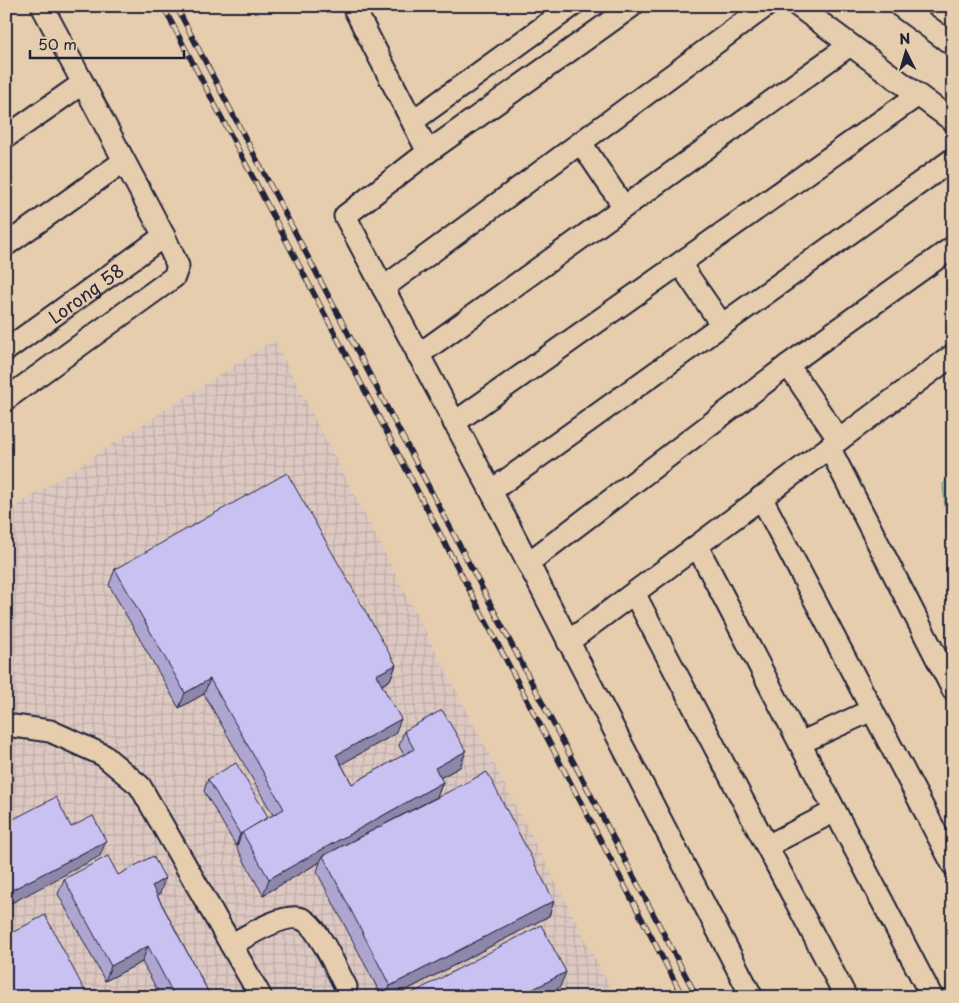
<svg xmlns="http://www.w3.org/2000/svg" width="959" height="1003" font-family="'Playpen Sans',sans-serif">
<style>
.industrial{fill:url(#industrial-grid)}
.park{fill:#9adca7;stroke:#5e7f71}
.lines{fill:none;stroke-linecap:round;stroke-linejoin:round}
.minor-casing{stroke:#22223b;stroke-width:25}
.minor{stroke:#e5cdad;stroke-width:21}
.rail-casing{stroke:#22223b;stroke-width:5.5}
.rail{stroke:#e5cdad;stroke-width:4;stroke-dasharray:11;stroke-linecap:butt}
.wall{fill:#aea6d1;stroke:#22223b}
.shaded-wall{fill:#8d87aa;stroke:#22223b}
.building{fill:#cac1f3;stroke:#22223b}
.labels{text-anchor:middle;dominant-baseline:central;stroke-width:5;stroke-linejoin:round;paint-order:stroke}
.street-label{font-size:18px;fill:#22223b;stroke:#e5cdad}
</style>
<defs>
<pattern id="industrial-grid" width="8" height="8" patternUnits="userSpaceOnUse" patternTransform="scale(1.25)"><rect width="8" height="8" fill="#ddc9c2"/><path d="M0 4h8M4 0v8" fill="none" stroke="#bdaca8"/></pattern>
</defs>
<rect width="100%" height="100%" fill="#e5cdad"/>
<filter id="ink" filterUnits="userSpaceOnUse"><feTurbulence type="fractalNoise" baseFrequency=".02" numOctaves="2"/><feDisplacementMap in="SourceGraphic" scale="10" xChannelSelector="R" yChannelSelector="G"/><feConvolveMatrix kernelMatrix="1 2 1 2 8 2 1 2 1" color-interpolation-filters="sRGB"/></filter>
<g filter="url(#ink)">
<!-- industrial -->
<path class="industrial" d="M274,340L615,997H6V513Z"/>
<!-- park -->
<path class="park" d="M953,475V562L950,559L943,484Z"/>
<g class="lines">
<!-- minor casing -->
<g class="minor-casing">
<g id="minor">
<path d="M353,6L428,152"/>
<path d="M632,6L428,152L345,216L491,491L752,997"/>
<path d="M798,6L953,121"/>
<path d="M900,6L953,45"/>
<path d="M413,121L572,6"/>
<path d="M6,137L83,83"/>
<path d="M581,143L624,207"/>
<path d="M6,245L124,161"/>
<path d="M680,264L722,325"/>
<path d="M383,288L766,6"/>
<path id="s1" d="M6,350L164,236"/>
<path d="M418,355L850,45"/>
<path d="M788,365L839,440"/>
<path d="M6,399L174,277L178,266L164,236L42,6"/>
<path d="M454,423L918,95"/>
<path d="M829,447L953,690"/>
<path d="M491,491L953,159"/>
<path d="M761,497L953,865"/>
<path d="M697,546L932,997"/>
<path d="M528,563L788,365L953,247"/>
<path d="M634,593L846,997"/>
<path d="M568,642L953,355"/>
<path d="M6,725L50,731L103,755L140,786L261,997"/>
<path d="M800,743L872,710"/>
<path d="M767,846L835,811"/>
<path d="M231,945C247,936 284,912 302,919C318,925 337,971 346,987"/>
</g>
</g>
<!-- minor -->
<use href="#minor" class="minor"/>
<!-- rail casing -->
<g class="rail-casing">
<g id="rail">
<path d="M163,6L683,997"/>
<path d="M176,6L697,997"/>
</g>
</g>
<!-- rail -->
<use href="#rail" class="rail"/>
</g>
<!-- wall -->
<g class="wall">
<path d="M115,569L396,665L390,680L382,685L395,734L341,764L352,784L404,755L399,746L404,731L466,751L460,767L440,778L443,782L437,797L554,901L549,916L393,997H382L317,872L320,862L263,895L237,848L238,844L236,846L204,791L208,779L268,818L273,815L204,694L179,708L109,585Z"/>
<path d="M118,875L160,894L157,895L211,997H161L142,962L105,981L58,894L64,879Z"/>
</g>
<!-- shaded-wall -->
<g class="shaded-wall">
<path d="M396,665L390,680L371,691L376,675Z"/>
<path d="M210,679L204,694L179,708L185,693Z"/>
<path d="M401,719L395,734L331,770L336,755Z"/>
<path d="M466,751L460,767L429,784L435,768Z"/>
<path d="M443,782L437,797L323,856L320,862L263,895L269,879Z"/>
<path d="M242,832L238,844L236,846L240,834Z"/>
<path d="M106,841L100,856L6,906V893Z"/>
<path d="M165,878L160,894L146,901L152,886Z"/>
<path d="M554,901L549,916L393,997H386L390,986Z"/>
<path d="M148,946L142,962L105,981L111,966Z"/>
<path d="M566,972L560,987L542,997H518Z"/>
</g>
<!-- building -->
<g class="building">
<path d="M287,473L396,665L376,675L401,719L336,755L352,784L414,749L404,731L442,710L466,751L435,768L443,782L269,879L242,832L284,809L210,679L185,693L115,569Z"/>
<path d="M236,763L268,817L240,834L208,779Z"/>
<path d="M487,772L554,901L390,986L323,856Z"/>
<path d="M56,797L71,827L93,816L106,841L6,893V823Z"/>
<path d="M108,856L118,875L153,856L165,878L152,886L211,997H175L148,946L111,966L64,879Z"/>
<path d="M45,915L88,997H6V936Z"/>
<path d="M541,925L566,972L518,997H405Z"/>
</g>
</g>
<g class="labels">
<!-- street labels -->
<g class="street-label">
<text stroke="none"><textPath href="#s1" startOffset="98">Lorong 58</textPath></text>
</g>
</g>
<!-- margin -->
<rect width="959" height="1003" fill="none" stroke="#e5cdad" stroke-width="25"/>
<rect x="12" y="12" width="934" height="978" fill="none" stroke="#22223b" stroke-width="2" filter="url(#ink)"/>
<!-- north arrow -->
<g transform="translate(906 52) rotate(355)" stroke="#e5cdad" stroke-width="4" paint-order="stroke">
<path d="M0-4L9 19L0 12L-9 19Z" fill="#22223b"/>
<text y="-8" font-size="14" font-weight="bold" text-anchor="middle" fill="#22223b">N</text>
</g>
<!-- scale -->
<path d="M30 50v8h154v-8" fill="none" stroke="#22223b" stroke-width="2.5"/>
<text x="38" y="50" font-size="15" fill="#22223b" stroke="#e5cdad" stroke-width="4" paint-order="stroke">50 m</text>
</svg>
